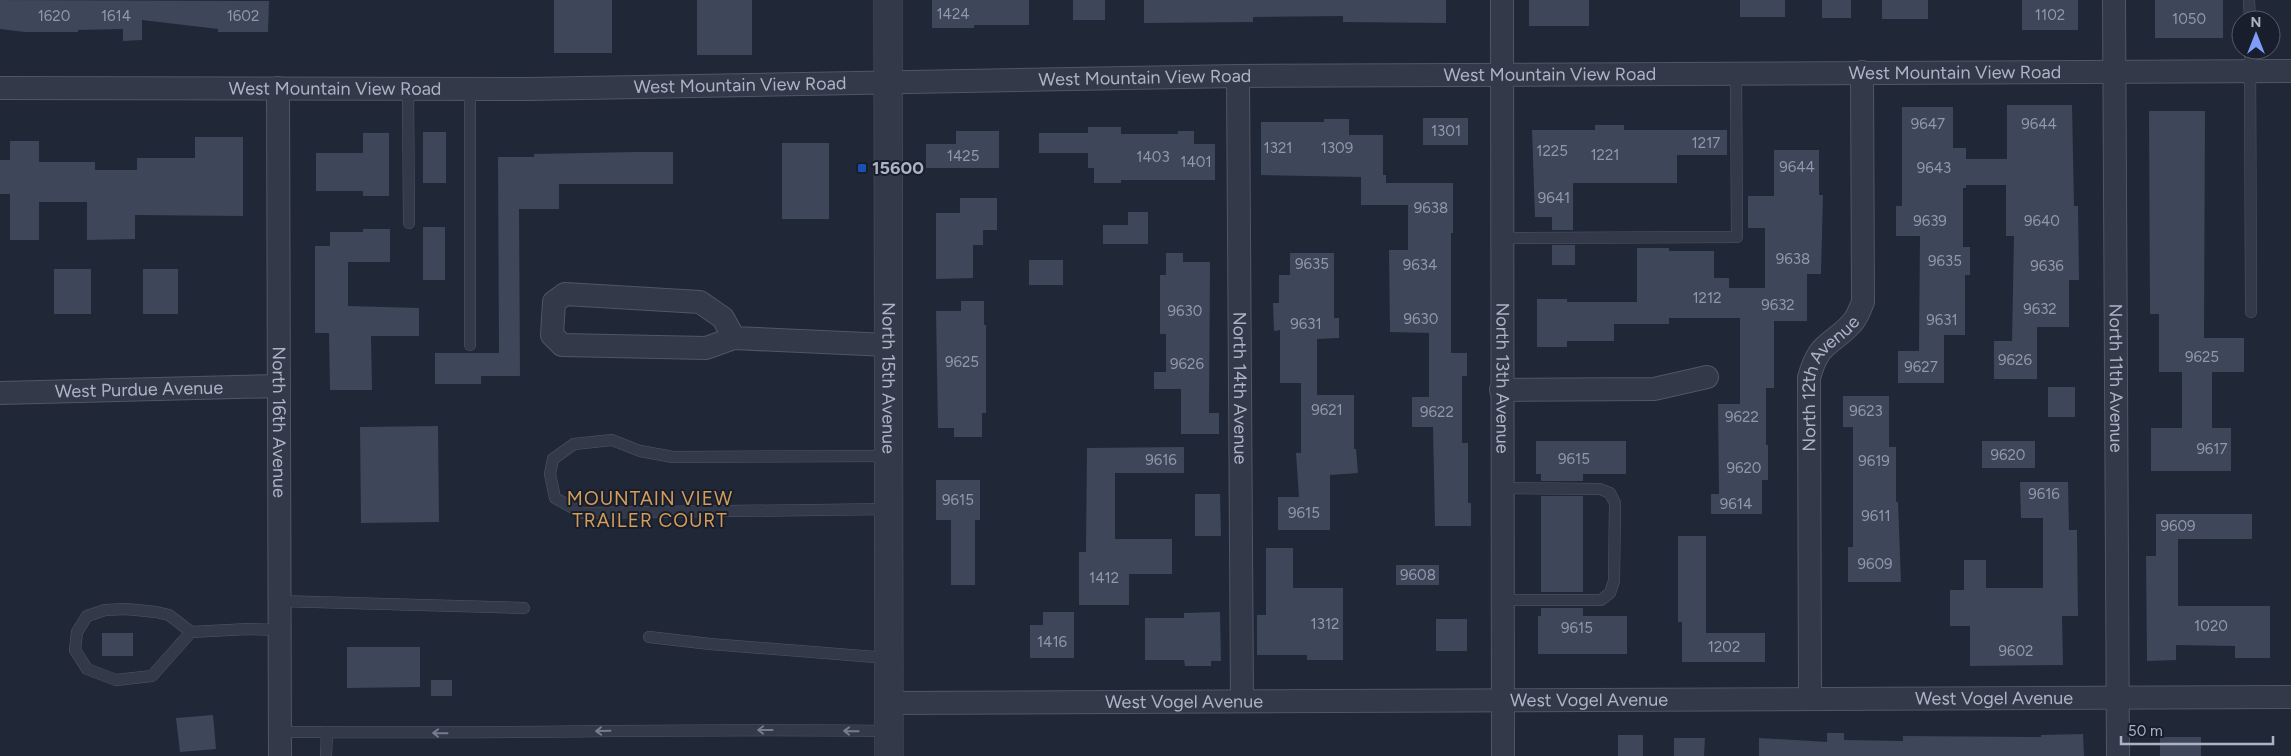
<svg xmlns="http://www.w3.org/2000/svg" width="2291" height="756" font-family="Figtree,sans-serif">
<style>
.building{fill:#3e4659}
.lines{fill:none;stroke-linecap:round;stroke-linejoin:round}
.service-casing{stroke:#515666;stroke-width:12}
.minor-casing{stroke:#515666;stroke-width:24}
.tertiary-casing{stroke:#515666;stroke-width:29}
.service{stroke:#333948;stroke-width:11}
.minor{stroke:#333948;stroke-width:22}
.tertiary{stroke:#333948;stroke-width:28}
.oneway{stroke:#767c8d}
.transit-dot{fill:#1a4fb4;stroke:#191e2c;stroke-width:2}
.labels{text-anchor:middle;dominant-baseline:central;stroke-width:4;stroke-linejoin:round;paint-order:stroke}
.number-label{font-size:15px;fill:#9198aa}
.street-label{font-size:18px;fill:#adb3c5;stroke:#191e2c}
.poi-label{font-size:18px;font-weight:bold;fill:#adb3c5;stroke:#191e2c;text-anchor:start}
.neighbourhood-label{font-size:19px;letter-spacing:1px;fill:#d49d59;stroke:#191e2c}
</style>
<rect width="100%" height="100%" fill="#202737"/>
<!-- building -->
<g class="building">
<path d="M0,0L269,1L268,32H218V29L142,20V40L123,41V29L78,30V32H25L0,29Z"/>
<rect x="554" y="0" width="58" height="53"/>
<rect x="697" y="0" width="55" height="55"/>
<path d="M932,0H1029V25H974V28H932Z"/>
<rect x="1073" y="0" width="32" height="20"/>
<path d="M1144,0H1446V23L1343,22V16L1253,17V22L1144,23Z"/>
<rect x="1529" y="0" width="60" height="26"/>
<rect x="1740" y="0" width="45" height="17"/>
<rect x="1822" y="0" width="29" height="18"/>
<rect x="1882" y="0" width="46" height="19"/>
<rect x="2022" y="0" width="56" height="30"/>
<rect x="2155" y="0" width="68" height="38"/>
<path d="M2007,105H2072L2074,206H2078L2079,280H2069V327H2037V379H1994V341H2012L2014,236H2006V185H1966V188H1963V247H1970V275H1965V335H1944V383H1898V351H1919L1920,236H1896V206H1902V107H1953V148H1966V159H2007Z"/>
<path d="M2149,111H2205L2204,338H2244V372H2212V428H2231V471H2151V428H2182V372H2159V314H2150Z"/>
<rect x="1423" y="118" width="45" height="27"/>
<path d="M1324,119H1349V135H1383V175H1386V183H1453V233H1451V353H1467V376H1462V443H1468V503H1471V526H1435L1433,427H1412V397H1429V333L1390,332L1389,250H1408V205H1361V177L1261,175V122H1324Z"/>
<path d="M1595,125H1624V130H1727V155H1677V183H1573V230H1552V217H1535L1532,130H1595Z"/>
<path d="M1088,127H1121V134H1178V131H1194V144H1215V180H1121V183H1094V168H1088V153H1039V133H1088Z"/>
<path d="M956,131H999V168H926V144H956Z"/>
<rect x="423" y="132" width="23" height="51"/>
<path d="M363,133H389V196H363V191H316V153H363Z"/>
<path d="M195,137H243V216L135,215V239L87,240V202H39V240H10V194H0V160H10V141H39V162H95V170H137V158H195Z"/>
<rect x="782" y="143" width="47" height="76"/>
<path d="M1774,150H1819V195H1823L1821,274H1807V321H1774V388H1766V445H1768V480H1762V514H1711V494H1719L1718,404H1740V318H1669V324H1614V341H1567V347H1537V299H1567V302H1637V248H1669V251H1714V278H1729V288H1765V228H1748V196H1774Z"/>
<path d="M636,152H673V184H559V209H519L520,376H481V384H435V353H499L498,157H534V154Z"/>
<path d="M960,198H997V230H983V245H973V278L936,279V213H960Z"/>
<path d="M1128,212H1148V244H1103V225H1128Z"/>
<rect x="423" y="227" width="22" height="53"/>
<path d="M363,229H390V262H348V306L419,308V336H371L372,390H330L329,333H315V246H330V232H363Z"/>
<rect x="1552" y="245" width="23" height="20"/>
<path d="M1166,253H1183V262H1210L1209,413H1219V434H1181V389H1154V372H1166V334H1160V275H1166Z"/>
<path d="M1290,253H1334V318H1339V338L1317,339V395H1354V449H1356L1358,473L1330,475V530H1278V497H1299L1296,453H1301V383H1280V330L1274,331L1273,303H1279V275H1290Z"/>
<rect x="1029" y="260" width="34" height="25"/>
<rect x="54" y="269" width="37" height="45"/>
<rect x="143" y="269" width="35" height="45"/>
<path d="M961,301H984V325H986V413H982V437H954V428H938L936,311H961Z"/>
<rect x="2048" y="387" width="27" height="30"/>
<path d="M1843,396H1889V447H1896V502H1898L1901,582H1848V547H1853V427H1843Z"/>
<path d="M438,426L439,522L361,523L360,427Z"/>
<path d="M1536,441H1626V474H1583V481H1541V474H1536Z"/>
<rect x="1982" y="441" width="53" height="27"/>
<path d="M1184,447V473H1115V539H1172V574H1129V605H1079V552H1086L1087,448Z"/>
<path d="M936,480H980V520H975V585H951V520H936Z"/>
<path d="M2020,482H2068L2069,530H2077L2078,616H2062L2063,665L1970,666V626H1950V590H1964V560H1986V588H2043V518H2021Z"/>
<path d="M1195,494H1220L1221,536H1195Z"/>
<rect x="1541" y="496" width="42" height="96"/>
<path d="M2156,514H2252V539H2178V606H2270V658H2235V646L2176,645V660L2147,661L2146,556H2156Z"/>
<path d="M1678,536H1706V633H1765V662H1682V622H1678Z"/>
<path d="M1266,548H1293V588H1343V660H1307V655H1257V615H1266Z"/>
<rect x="1396" y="565" width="43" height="20"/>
<path d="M1541,608H1583V616H1627V654H1538V616H1541Z"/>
<path d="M1043,612H1074V658H1030V625H1043Z"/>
<path d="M1220,612L1221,661H1211V666H1185L1184,660H1145V618H1184V613Z"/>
<rect x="1436" y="619" width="31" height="32"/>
<rect x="102" y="633" width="31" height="23"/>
<path d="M347,647H420V687L347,688Z"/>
<rect x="431" y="680" width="21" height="16"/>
<path d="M213,715L216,749L180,752L176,718Z"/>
<path d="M1827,733H1844V740L1903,741V736L2041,737V735L2083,734L2084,756H1759V738L1827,742Z"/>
<rect x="1618" y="735" width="25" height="21"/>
<rect x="2160" y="737" width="41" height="19"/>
<path d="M1674,738H1705L1704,756H1674Z"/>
</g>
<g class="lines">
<!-- service casing -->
<g class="service-casing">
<g id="service">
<path d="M2249,0L2250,20"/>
<path d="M2250,50L2251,312"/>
<path d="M408,89L409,223"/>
<path d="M1502,238L1737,237L1736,72"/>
<path d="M470,345V89"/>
<path d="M888,456L673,457L640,451L612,440L574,444L553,459L550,474L555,498L582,513L888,509"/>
<path d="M1502,488L1600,489L1610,493L1615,503L1614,581L1610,593L1601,600H1502"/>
<path d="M279,601L524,608"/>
<path d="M191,632L152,676L116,680L87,669L75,650L77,632L87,616L105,610L126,609L156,612L169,615L191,632L248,629L279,630"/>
<path d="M649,637L710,644L888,658"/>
<path d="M280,732H327"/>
<path d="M326,756L327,732C514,734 701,728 888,731"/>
</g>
</g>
<!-- minor casing -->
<g class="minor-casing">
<g id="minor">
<path id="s1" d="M1502,0L1503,756"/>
<path id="s2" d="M2114,0L2118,756"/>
<path id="s3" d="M1238,76L1242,701"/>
<path id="s4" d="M0,88L528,89L1238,76L2291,71"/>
<path id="s5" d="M278,88L280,756"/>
<path d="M734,338L706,348L562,345L552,335L554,302L565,294L700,302L723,318L734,338L888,345"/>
<path d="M1501,390L1654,389L1707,377"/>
<path id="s6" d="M0,393L279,386"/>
<path id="s7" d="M1810,698L1809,378C1819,341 1830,347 1852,323C1857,318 1860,309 1863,302L1862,72"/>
<path id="s8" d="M888,703L2291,697"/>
</g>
</g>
<!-- tertiary casing -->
<g class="tertiary-casing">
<g id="tertiary">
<path id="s9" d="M888,0L889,756"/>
</g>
</g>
<!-- service -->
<use href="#service" class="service"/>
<!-- minor -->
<use href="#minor" class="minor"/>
<!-- tertiary -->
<use href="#tertiary" class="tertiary"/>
</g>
<!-- one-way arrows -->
<defs><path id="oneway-shaft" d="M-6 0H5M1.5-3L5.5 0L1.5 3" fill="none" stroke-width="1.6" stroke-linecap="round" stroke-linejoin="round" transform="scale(1.25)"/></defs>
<g class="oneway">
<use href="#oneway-shaft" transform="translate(765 730) rotate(180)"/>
<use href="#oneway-shaft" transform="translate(603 731) rotate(179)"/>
<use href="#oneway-shaft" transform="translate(851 731) rotate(-179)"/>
<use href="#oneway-shaft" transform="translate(440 733) rotate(-179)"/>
</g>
<!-- markers -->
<rect class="transit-dot" x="857" y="163" width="10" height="10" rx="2.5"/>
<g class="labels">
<!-- number labels -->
<g class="number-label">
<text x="953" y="14">1424</text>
<text x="2050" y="15">1102</text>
<text x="54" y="16">1620</text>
<text x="116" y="16">1614</text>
<text x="243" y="16">1602</text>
<text x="2189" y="19">1050</text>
<text x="1928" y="124">9647</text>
<text x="2039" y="124">9644</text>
<text x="1446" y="131">1301</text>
<text x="1706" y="143">1217</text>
<text x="1278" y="148">1321</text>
<text x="1337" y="148">1309</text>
<text x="1552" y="151">1225</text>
<text x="1605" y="155">1221</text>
<text x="963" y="156">1425</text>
<text x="1153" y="157">1403</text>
<text x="1196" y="162">1401</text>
<text x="1797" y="167">9644</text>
<text x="1934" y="168">9643</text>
<text x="1554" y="198">9641</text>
<text x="1431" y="208">9638</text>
<text x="1930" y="221">9639</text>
<text x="2042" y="221">9640</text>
<text x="1793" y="259">9638</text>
<text x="1945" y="261">9635</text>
<text x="1312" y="264">9635</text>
<text x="1420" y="265">9634</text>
<text x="2047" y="266">9636</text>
<text x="1707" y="298">1212</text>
<text x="1778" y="305">9632</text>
<text x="2040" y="309">9632</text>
<text x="1185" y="311">9630</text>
<text x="1421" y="319">9630</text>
<text x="1942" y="320">9631</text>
<text x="1306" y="324">9631</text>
<text x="2202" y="357">9625</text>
<text x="2015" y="360">9626</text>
<text x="962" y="362">9625</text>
<text x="1187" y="364">9626</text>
<text x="1921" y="367">9627</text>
<text x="1327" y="410">9621</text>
<text x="1866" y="411">9623</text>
<text x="1437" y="412">9622</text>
<text x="1742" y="417">9622</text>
<text x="2212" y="449">9617</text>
<text x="2008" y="455">9620</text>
<text x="1574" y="459">9615</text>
<text x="1161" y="460">9616</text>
<text x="1874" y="461">9619</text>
<text x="1744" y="468">9620</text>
<text x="2044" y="494">9616</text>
<text x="958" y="500">9615</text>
<text x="1736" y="504">9614</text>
<text x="1304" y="513">9615</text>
<text x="1876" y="516">9611</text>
<text x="2178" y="526">9609</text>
<text x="1875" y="564">9609</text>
<text x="1418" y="575">9608</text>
<text x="1104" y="578">1412</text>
<text x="1325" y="624">1312</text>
<text x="2211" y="626">1020</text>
<text x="1577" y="628">9615</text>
<text x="1052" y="642">1416</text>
<text x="1724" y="647">1202</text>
<text x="2016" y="651">9602</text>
</g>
<!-- street labels -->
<g class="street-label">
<text stroke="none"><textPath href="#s4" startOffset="1955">West Mountain View Road</textPath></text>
<text stroke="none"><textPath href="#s4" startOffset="1550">West Mountain View Road</textPath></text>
<text stroke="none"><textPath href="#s4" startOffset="1145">West Mountain View Road</textPath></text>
<text stroke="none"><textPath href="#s4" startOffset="740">West Mountain View Road</textPath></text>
<text stroke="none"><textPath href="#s4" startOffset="335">West Mountain View Road</textPath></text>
<text stroke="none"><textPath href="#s9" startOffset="378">North 15th Avenue</textPath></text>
<text stroke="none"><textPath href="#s1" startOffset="378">North 13th Avenue</textPath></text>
<text stroke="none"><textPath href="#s2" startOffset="378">North 11th Avenue</textPath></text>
<text stroke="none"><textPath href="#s7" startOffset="322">North 12th Avenue</textPath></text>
<text stroke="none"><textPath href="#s6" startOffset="139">West Purdue Avenue</textPath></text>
<text stroke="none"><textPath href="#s3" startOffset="312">North 14th Avenue</textPath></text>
<text stroke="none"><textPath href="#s5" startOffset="334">North 16th Avenue</textPath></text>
<text stroke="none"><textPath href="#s8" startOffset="1106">West Vogel Avenue</textPath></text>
<text stroke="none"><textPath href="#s8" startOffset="701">West Vogel Avenue</textPath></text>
<text stroke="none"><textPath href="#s8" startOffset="296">West Vogel Avenue</textPath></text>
</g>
<!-- poi labels -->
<g class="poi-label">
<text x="872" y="168">15600</text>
</g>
<!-- neighbourhood labels -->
<g class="neighbourhood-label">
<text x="650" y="498">MOUNTAIN VIEW<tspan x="650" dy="22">TRAILER COURT</tspan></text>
</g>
</g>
<!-- north arrow -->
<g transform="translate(2256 35)"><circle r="24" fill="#191e2c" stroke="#545a69"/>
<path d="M0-4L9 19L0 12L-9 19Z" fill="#7e9ef9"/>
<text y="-8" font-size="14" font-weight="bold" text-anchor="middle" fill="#adb3c5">N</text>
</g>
<!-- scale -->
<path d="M2121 736v8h152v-8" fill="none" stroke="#adb3c5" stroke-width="2.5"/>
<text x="2128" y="736" font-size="15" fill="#adb3c5" stroke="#191e2c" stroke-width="4" paint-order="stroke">50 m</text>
</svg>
